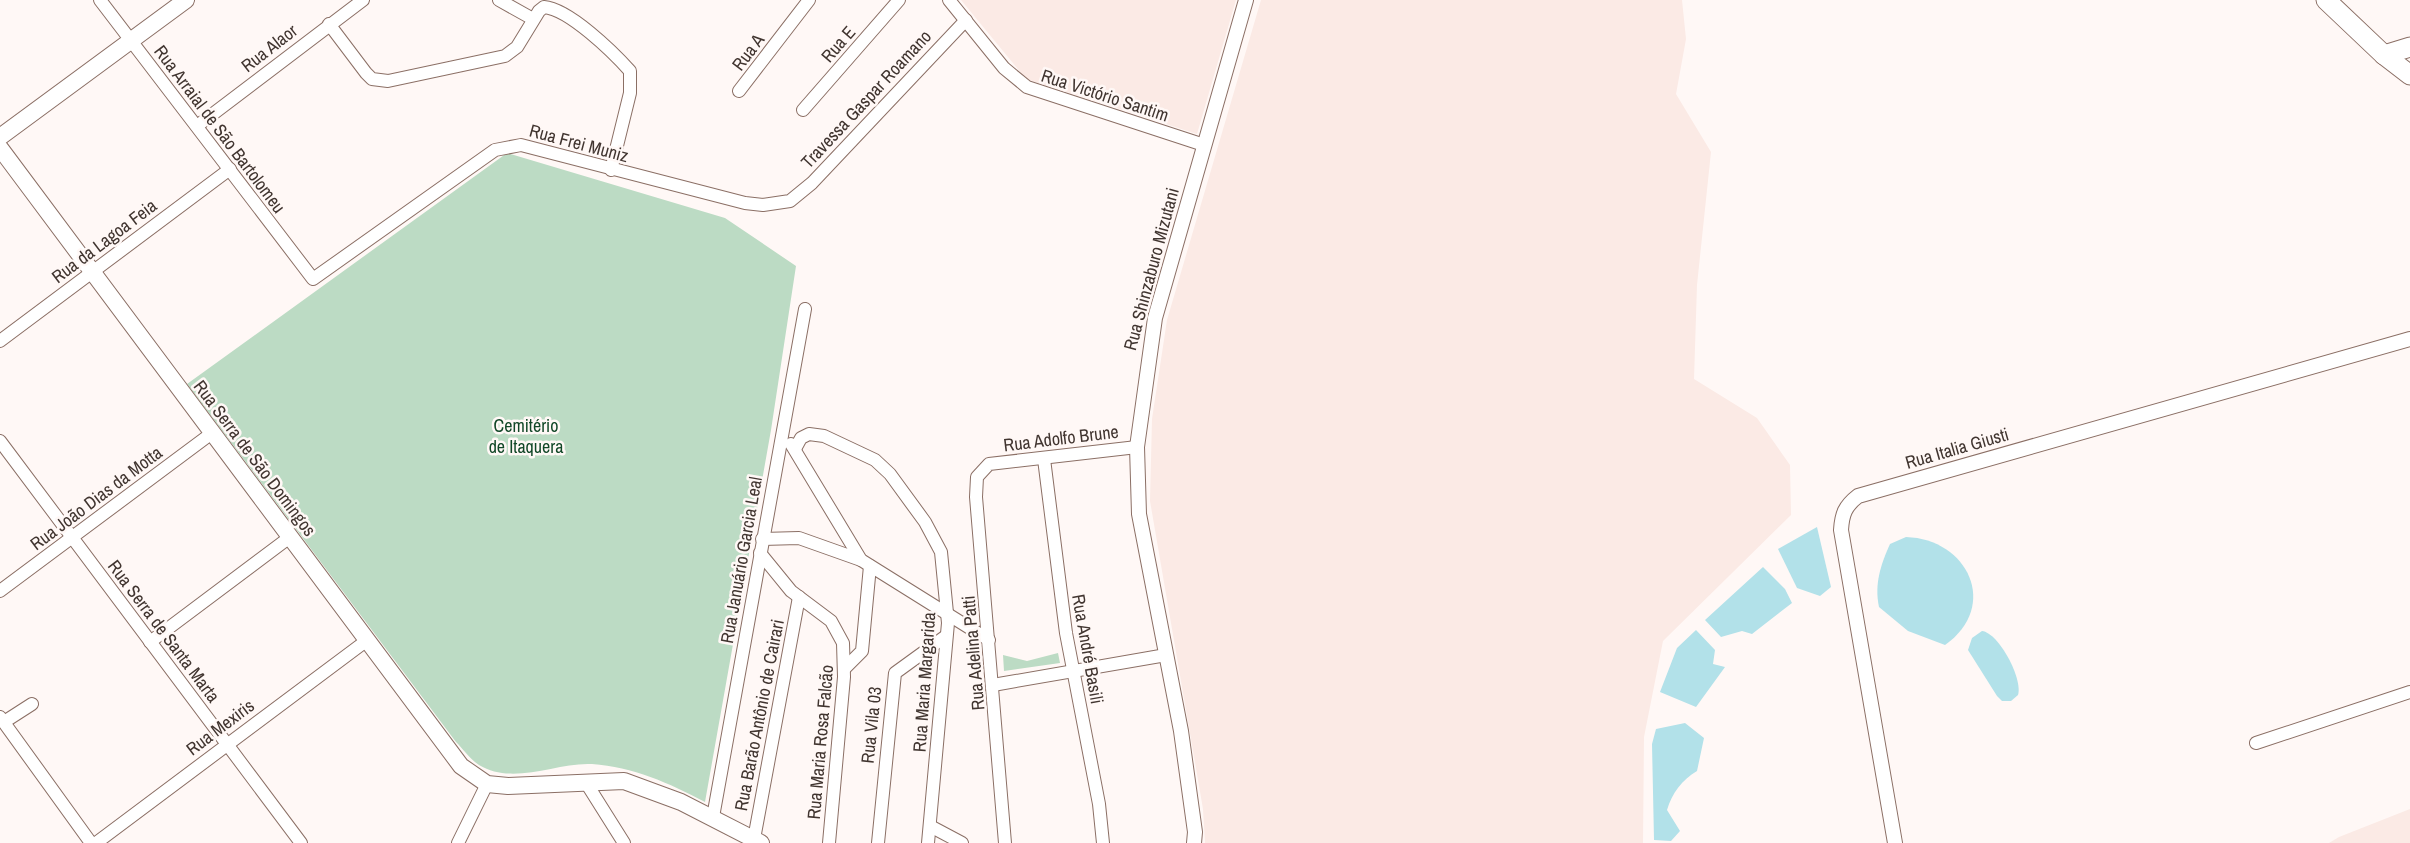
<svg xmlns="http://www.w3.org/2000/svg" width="2410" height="843" font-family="'Archivo Narrow',sans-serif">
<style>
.built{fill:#fbeae5}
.green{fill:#bcdbc4}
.water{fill:#b2e1e9}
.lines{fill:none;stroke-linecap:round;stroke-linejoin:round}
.minor-casing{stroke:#8b6f65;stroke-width:14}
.tertiary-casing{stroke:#8b6f65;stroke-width:16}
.secondary-casing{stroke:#8b6f65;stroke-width:18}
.trunk-casing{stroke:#8b6f65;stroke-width:21}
.minor{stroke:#fff;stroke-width:12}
.tertiary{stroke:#fff;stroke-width:14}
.secondary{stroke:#fff;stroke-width:16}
.trunk{stroke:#fff;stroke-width:19}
.labels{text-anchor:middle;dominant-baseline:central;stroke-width:5;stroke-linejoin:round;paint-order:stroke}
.street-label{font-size:18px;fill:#413530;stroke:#fff8f6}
.park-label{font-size:18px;fill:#114727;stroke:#fff8f6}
</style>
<rect width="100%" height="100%" fill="#fff8f6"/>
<!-- built -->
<g class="built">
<path d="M961,0H1236L1197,134L1026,79Z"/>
<path d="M1261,0H1682L1686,39L1676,94L1711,152L1697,285L1694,379L1757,418L1790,465L1791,515L1663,641L1644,737L1643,843H1205L1203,809L1150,501L1152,419L1167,320Z"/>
<path d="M2410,809V843H2329L2339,837Z"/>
</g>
<!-- green -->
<g class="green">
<path d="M507,153L725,218L796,266L771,430L705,802C669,783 633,767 592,764C556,762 514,786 479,765C471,760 463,749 456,742L187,384Z"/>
<path d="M1058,653L1060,663L1004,671L1003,655L1027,661Z"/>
</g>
<!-- water -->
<g class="water">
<path d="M1817,527L1831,587L1820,596L1797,588L1778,549Z"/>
<path d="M1906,537C1968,539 2000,606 1945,645L1908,631L1879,607C1874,584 1881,564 1890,544Z"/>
<path d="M1763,567L1785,589L1792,603L1752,634L1742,631L1721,637L1705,620Z"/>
<path d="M1696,630L1715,650L1713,664L1725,667L1696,707L1660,692L1677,648Z"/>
<path d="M1982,631C1999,633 2023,679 2018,695L2011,701H2002L1997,696L1968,650L1972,638Z"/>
<path d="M1685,723L1704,738L1697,771C1682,780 1672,793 1667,810L1680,831L1671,841L1654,840L1652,744L1656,729Z"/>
</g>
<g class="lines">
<!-- minor casing -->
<g class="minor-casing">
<g id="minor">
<path d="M100,0L313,279L495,150L521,145L745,203L763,205L790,201L812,183L966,20"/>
<path d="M499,0L533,19"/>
<path d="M949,0L1004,68L1027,87L1204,145"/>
<path d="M329,24L366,73L372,79L388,81L505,56L517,47L539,11L544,7C569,9 613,52 630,71V93L611,170"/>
<path d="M739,91L809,0"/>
<path d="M803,110L899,0"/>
<path d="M197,126L363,0"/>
<path d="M0,341L230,169"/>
<path d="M0,441L301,843"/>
<path d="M791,444L861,560L989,640"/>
<path d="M795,449L801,438L809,434L824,436L875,460L890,474L925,522L941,552L948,623L928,843"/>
<path d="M1044,459L1066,633L1099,804L1103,843"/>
<path d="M762,539L799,538L861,560"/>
<path d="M760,553L791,591L831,621L843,643L844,677L829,843"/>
<path d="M0,591L212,433"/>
<path d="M150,642L290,537"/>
<path d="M845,668L862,651L870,566"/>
<path d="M993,685L1166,655"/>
<path d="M0,717L91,843"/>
<path d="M4,722L32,704"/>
<path d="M2256,743L2410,692"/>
<path d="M585,781L624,843"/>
<path d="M713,817L805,309"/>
<path d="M930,826L962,843"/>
<path d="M754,839L799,597"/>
<path d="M96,843L366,641"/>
<path d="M458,843L487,784"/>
<path d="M878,843L895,673L946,636"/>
<path d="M1005,843L976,497L977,477L989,464L1137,447"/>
</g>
</g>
<!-- tertiary casing -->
<g class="tertiary-casing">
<g id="tertiary">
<path d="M1194,843L1195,832L1181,731L1139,514L1137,447L1155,318L1246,0"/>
<path d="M1895,843L1841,530C1842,514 1845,506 1858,496L2410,339"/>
</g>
</g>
<!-- secondary casing -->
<g class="secondary-casing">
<g id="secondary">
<path d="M0,137L186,0"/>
<path d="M0,148L461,766L487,784L508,786L624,781L681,802L761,843"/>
</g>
</g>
<!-- trunk casing -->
<g class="trunk-casing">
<g id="trunk">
<path d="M2326,0L2384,55L2410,75"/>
<path d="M2384,55L2410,47"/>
</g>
</g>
<!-- minor -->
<use href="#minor" class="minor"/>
<!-- tertiary -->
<use href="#tertiary" class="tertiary"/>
<!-- secondary -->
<use href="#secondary" class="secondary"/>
<!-- trunk -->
<use href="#trunk" class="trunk"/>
</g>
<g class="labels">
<!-- street labels -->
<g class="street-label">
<text transform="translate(838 44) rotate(-49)">Rua E</text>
<text transform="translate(269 48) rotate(-38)">Rua Alaor</text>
<text transform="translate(748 52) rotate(-53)">Rua A</text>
<text transform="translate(1105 95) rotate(18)">Rua Victório Santim</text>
<text transform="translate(866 99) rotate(-47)">Travessa Gaspar Roamano</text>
<text transform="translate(220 129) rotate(53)">Rua Arraial de São Bartolomeu</text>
<text transform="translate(579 143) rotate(15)">Rua Frei Muniz</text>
<text transform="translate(104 241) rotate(-37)">Rua da Lagoa Feia</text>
<text transform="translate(1151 269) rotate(-75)">Rua Shinzaburo Mizutani</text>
<text transform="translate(1061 438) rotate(-7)">Rua Adolfo Brune</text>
<text transform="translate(1957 448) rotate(-16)">Rua Italia Giusti</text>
<text transform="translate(255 458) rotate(53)">Rua Serra de São Domingos</text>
<text transform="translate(96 498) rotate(-37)">Rua João Dias da Motta</text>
<text transform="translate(741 560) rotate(-80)">Rua Januário Garcia Leal</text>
<text transform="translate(164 631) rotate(53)">Rua Serra de Santa Marta</text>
<text transform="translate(1088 649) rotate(80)">Rua André Basili</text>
<text transform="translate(973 653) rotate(-95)">Rua Adelina Patti</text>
<text transform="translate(924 682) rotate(-86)">Rua Maria Margarida</text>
<text transform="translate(759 715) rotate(-79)">Rua Barão Antônio de Cairari</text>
<text transform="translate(871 725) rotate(-84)">Rua Vila 03</text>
<text transform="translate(220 727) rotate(-37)">Rua Mexiris</text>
<text transform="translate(820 742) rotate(-85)">Rua Maria Rosa Falcão</text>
</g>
<!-- park labels -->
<g class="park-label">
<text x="526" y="425">Cemitério<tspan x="526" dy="21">de Itaquera</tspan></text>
</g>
</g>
</svg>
